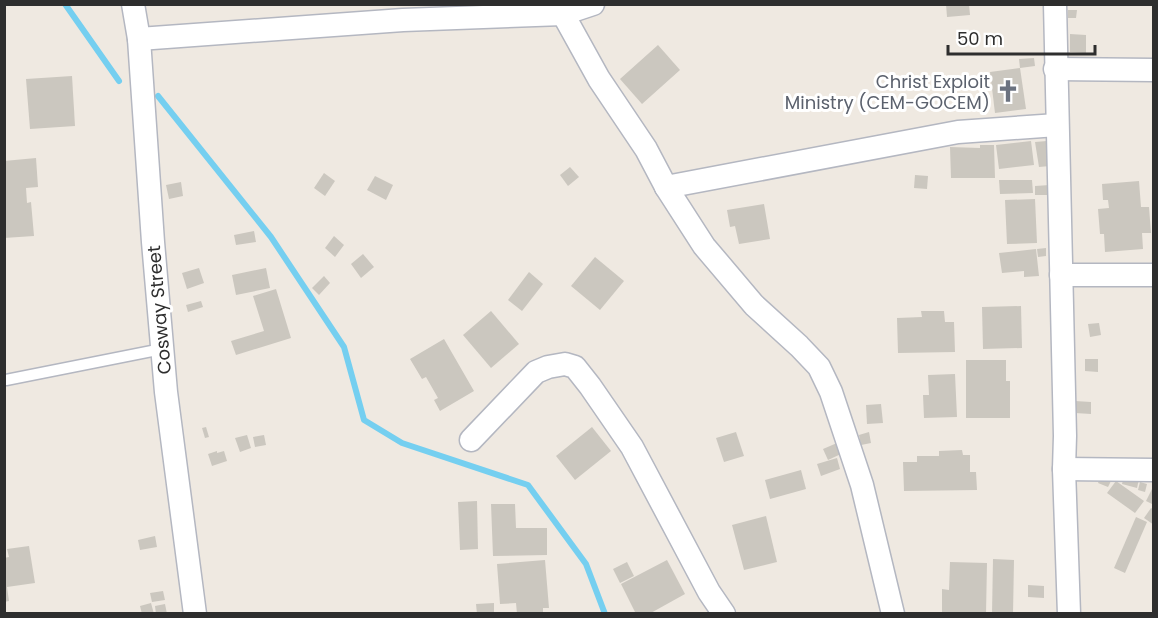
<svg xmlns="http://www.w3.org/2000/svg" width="1158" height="618" font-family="Poppins,sans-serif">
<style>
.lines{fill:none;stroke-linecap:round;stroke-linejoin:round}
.stream{stroke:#75cff0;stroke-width:6}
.building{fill:#cbc7bf}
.lane-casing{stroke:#b4b7c1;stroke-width:13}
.street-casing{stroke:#b4b7c1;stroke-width:25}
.lane{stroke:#fff;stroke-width:10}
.street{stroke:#fff;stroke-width:22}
.labels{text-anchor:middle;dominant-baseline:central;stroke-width:6;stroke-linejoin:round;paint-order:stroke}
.worship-label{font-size:18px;fill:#5b616d;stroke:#fff;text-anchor:end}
.street-label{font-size:18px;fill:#2e2e2e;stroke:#fff}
</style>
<rect width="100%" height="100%" fill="#efe9e1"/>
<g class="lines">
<!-- stream -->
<g class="stream">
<path d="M65,4L119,81"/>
<path d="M158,96L271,237L344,347L364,420L402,443L528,485L586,564L605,614"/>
</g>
</g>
<!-- building -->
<g class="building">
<path d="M946,4H969L970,15L947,17Z"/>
<path d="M1068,10H1077L1076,18H1068Z"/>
<path d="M1070,34L1086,35V53L1070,52Z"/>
<path d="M658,45L680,70L642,104L620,79Z"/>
<path d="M1034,58L1035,66L1020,68L1019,59Z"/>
<path d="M1020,68L1026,109L995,113L990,72Z"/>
<path d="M72,76L75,126L30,129L26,79Z"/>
<path d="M1031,141L1034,165L999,169L996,145Z"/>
<path d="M1047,141L1050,166L1039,167L1035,142Z"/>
<path d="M980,145H994L995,178H951L950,147L980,148Z"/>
<path d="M36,158L38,187L26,188L27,203L31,202L34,236L4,238V161Z"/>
<path d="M570,167L579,177L568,186L560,175Z"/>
<path d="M324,173L335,181L325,196L314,188Z"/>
<path d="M915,175L928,176L927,189L914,188Z"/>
<path d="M375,176L393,185L386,200L367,190Z"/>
<path d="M999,180H1032L1033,193L1000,194Z"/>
<path d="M1139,181L1141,207H1149L1151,233H1142L1143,249L1105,252L1104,234H1100L1098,209L1109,208L1108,200H1103L1102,184Z"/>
<path d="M181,182L183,196L169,199L166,185Z"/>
<path d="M1050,185V195H1035V186Z"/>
<path d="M1035,199L1037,243L1007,244L1005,200Z"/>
<path d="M764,204L770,239L739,244L735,226L730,227L727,210Z"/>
<path d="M254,231L256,242L236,245L234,235Z"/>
<path d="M334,236L344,245L335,257L325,248Z"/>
<path d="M1046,248V256L1038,257L1037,249Z"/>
<path d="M1036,249L1039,276L1024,277V271L1002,273L999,253Z"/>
<path d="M363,254L374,267L361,278L351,264Z"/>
<path d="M595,257L624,281L600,310L571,286Z"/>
<path d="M199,268L204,283L187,289L182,273Z"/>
<path d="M266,268L270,288L236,295L232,275Z"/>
<path d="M529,272L543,284L522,311L508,300Z"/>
<path d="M324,276L330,283L319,295L312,288Z"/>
<path d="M276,289L291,338L236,355L231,341L264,331L253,296Z"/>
<path d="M201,301L203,307L188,312L186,305Z"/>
<path d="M1021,306L1022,348L983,349L982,307Z"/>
<path d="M491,311L519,344L491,368L463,335Z"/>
<path d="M921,311H944L945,322H954L955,352L898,353L897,318L922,317Z"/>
<path d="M1099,323L1101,335L1090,337L1088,324Z"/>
<path d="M444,339L474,391L440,411L434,400L438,398L426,377L422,379L410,359Z"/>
<path d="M1085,359H1098V372L1085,371Z"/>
<path d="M966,360H1006V381H1010V418H966Z"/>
<path d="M955,374L957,417L924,418L923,395H929L928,375Z"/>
<path d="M1075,401L1091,402V414L1075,413Z"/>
<path d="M881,404L883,423L867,424L866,405Z"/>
<path d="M206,427L209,437L205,438L202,428Z"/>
<path d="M592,427L611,451L575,480L556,456Z"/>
<path d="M736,432L744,456L724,462L716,438Z"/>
<path d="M869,432L871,443L861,445L859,435Z"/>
<path d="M247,435L251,448L240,452L235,438Z"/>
<path d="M264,435L266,445L255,447L253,437Z"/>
<path d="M837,443L841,454L828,460L823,449Z"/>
<path d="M962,450L963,455H970V472H976L977,490L904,491L903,462H917V456H939V451Z"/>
<path d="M217,451V453L224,451L227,461L212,466L208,454Z"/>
<path d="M837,458L840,469L821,476L817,464Z"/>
<path d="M801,470L806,489L770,499L765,480Z"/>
<path d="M1102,474L1112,479L1108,487L1098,483Z"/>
<path d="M1124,475L1139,479L1137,488L1122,484Z"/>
<path d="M1116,481L1144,501L1135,513L1107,493Z"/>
<path d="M1140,482L1147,484L1145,492L1138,490Z"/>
<path d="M1154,485V505L1146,501Z"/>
<path d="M477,501L478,549L460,550L458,502Z"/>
<path d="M491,504H515L516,528H547V555L493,556Z"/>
<path d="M1151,508L1154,510V525L1144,518Z"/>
<path d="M766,516L777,562L744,570L732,525Z"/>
<path d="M1136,517L1147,522L1125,573L1114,568Z"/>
<path d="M155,536L157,547L140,550L138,540Z"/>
<path d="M29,546L35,583L7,587L9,601L4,602V558L9,557L7,549Z"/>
<path d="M993,559L1014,560L1013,614H992Z"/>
<path d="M545,560L549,608H543V614H517L516,603L500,604L497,564Z"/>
<path d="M667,560L685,594L649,614H636L621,584Z"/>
<path d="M627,562L634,576L620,583L613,569Z"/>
<path d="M950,562L987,563L986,614L942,613V589L949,590Z"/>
<path d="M1028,585L1044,586V598L1028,597Z"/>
<path d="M163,591L165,600L152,602L150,593Z"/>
<path d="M151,603L154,614H142L140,606Z"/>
<path d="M494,603V614H477L476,604Z"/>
<path d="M165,604L167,614H156L155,606Z"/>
</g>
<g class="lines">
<!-- lane casing -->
<g class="lane-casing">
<path id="lane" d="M6,380L162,349"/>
</g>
<!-- street casing -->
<g class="street-casing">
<g id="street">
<path d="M133,4L139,39L153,242L166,392L195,614"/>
<path d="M1055,4L1065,436L1064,469L1069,614"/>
<path d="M563,14L599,79L646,149L666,187L704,246L754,305L799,346L819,367L831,392L862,485L893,614"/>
<path d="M139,39L403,20L563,14L593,4"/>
<path d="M1055,69L1154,70"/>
<path d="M666,187L958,132L1057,125"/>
<path d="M1061,275H1154"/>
<path d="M471,440L536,372L548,367L565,364L575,367L590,386L632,447L709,592L724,614"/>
<path d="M1064,469L1154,470"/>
</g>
</g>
<!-- lane -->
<use href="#lane" class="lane"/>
<!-- street -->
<use href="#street" class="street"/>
</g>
<!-- icons -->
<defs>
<g id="church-bare" transform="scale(1.8)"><path d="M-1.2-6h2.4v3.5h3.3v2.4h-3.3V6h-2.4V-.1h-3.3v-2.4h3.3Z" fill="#6b7280" stroke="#fff" stroke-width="2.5" paint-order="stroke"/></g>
</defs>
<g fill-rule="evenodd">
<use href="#church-bare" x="1008" y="91"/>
</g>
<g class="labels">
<!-- worship labels -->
<g class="worship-label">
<text x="990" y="81">Christ Exploit<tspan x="990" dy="21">Ministry (CEM-GOCEM)</tspan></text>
</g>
<!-- street labels -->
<g class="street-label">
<text transform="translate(159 310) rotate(-95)">Cosway Street</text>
</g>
</g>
<!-- border -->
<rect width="1158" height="618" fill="none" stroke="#2e2e2e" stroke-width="12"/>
<!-- scale -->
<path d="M948 45v9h147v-9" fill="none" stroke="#2e2e2e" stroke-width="3"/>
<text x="957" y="45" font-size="18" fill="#2e2e2e" stroke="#ffffff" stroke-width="4.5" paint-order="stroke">50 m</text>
</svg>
